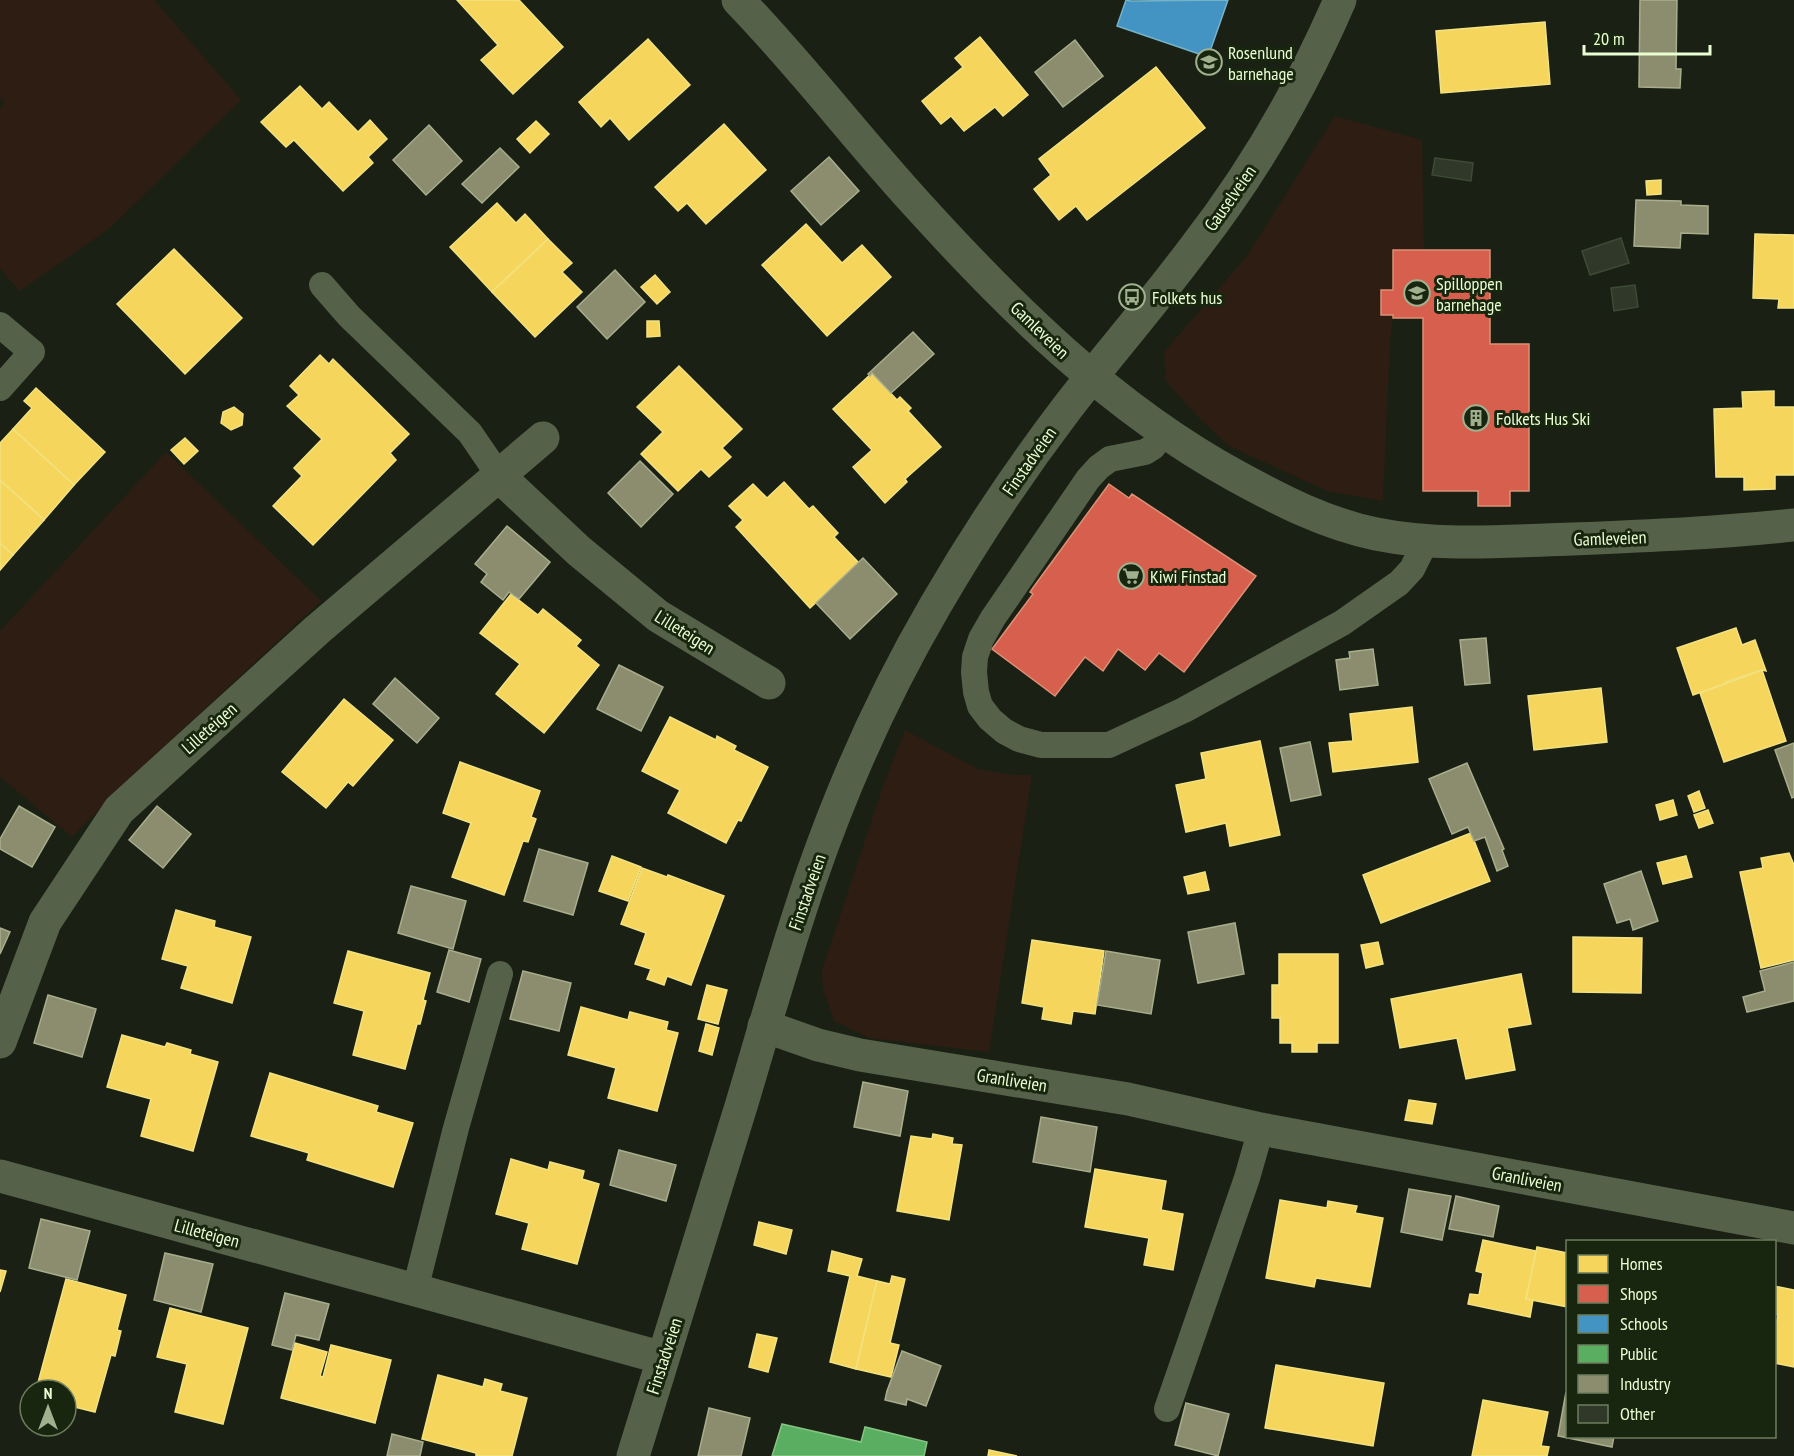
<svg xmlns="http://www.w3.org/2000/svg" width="1794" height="1456" font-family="'PT Sans Narrow',sans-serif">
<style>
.green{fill:#2d1d12}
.homes{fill:#f6d55c;stroke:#f2e280;stroke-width:1.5}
.shops{fill:#d6604d;stroke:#dc9075;stroke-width:1.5}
.schools{fill:#4393c3;stroke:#75b3c8;stroke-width:1.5}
.public{fill:#5aae61;stroke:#85c683;stroke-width:1.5}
.industry{fill:#8c8c6e;stroke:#a8ae8c;stroke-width:1.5}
.building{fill:#303829;stroke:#3f4a36;stroke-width:1.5}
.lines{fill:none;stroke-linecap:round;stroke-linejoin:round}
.lane{stroke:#566149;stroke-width:26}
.street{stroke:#566149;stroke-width:33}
.labels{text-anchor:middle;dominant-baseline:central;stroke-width:6;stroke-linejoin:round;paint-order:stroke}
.poi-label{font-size:18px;fill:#e9ffd3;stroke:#19260f;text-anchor:start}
.street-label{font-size:18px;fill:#e9ffd3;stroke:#19260f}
</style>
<rect width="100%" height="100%" fill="#1a2114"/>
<!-- green -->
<g class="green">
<path d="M0,0H154L241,100L110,228L20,291L0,269V109L5,101L0,98Z"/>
<path d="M1335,116L1422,140L1424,250H1392L1393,316L1390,341L1383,501L1327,491L1229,446L1197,416L1166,381L1164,352L1247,256Z"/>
<path d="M166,452L321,601L127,781L72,837L0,777V631Z"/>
<path d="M905,730L978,769L1013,775H1032L989,1052L869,1038L834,1021L823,989L822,970L883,786Z"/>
</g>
<!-- homes -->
<g class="homes">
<path d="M457,0H519L563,47L513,94L481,60L498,45Z"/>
<path d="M1545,22L1550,84L1441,93L1436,31Z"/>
<path d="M980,37L1028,95L1003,116L995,107L964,131L951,116L941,124L922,101L963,67L955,58Z"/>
<path d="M648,39L690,85L629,140L610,118L601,127L579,102Z"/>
<path d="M1156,67L1205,128L1087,220L1076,206L1059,220L1034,189L1051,175L1039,159Z"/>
<path d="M300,86L322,109L329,102L358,132L370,120L387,139L368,157L373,163L343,191L294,140L286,147L261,122Z"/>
<path d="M536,121L549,134L530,153L517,139Z"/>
<path d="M724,124L766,170L706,224L687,203L678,211L655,187Z"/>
<path d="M1661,180V194L1647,195L1646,181Z"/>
<path d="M497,203L516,223L525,214L548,239L492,292L450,247Z"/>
<path d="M806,224L842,263L862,245L891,277L827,336L762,265Z"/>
<path d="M1755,234L1794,235V308H1778L1779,299L1753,298Z"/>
<path d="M548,239L572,263L562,272L582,292L535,337L492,292Z"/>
<path d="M174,249L242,318L185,374L117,304Z"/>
<path d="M655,275L670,292L657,304L641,287Z"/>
<path d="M647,321H659L660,336L647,337Z"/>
<path d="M320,355L329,364L333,359L409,434L390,453L396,460L313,545L273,506L302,476L294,468L322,439L287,406L299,395L290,386Z"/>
<path d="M679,366L742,429L722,448L731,457L709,477L701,469L678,491L641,454L663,432L637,407Z"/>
<path d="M872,373L897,400L900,397L911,408L908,411L941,447L905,479L907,482L885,503L853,467L872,450L833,409Z"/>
<path d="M36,388L105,452L74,485L13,429L32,408L24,401Z"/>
<path d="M1774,391V407H1794V475H1775V489L1744,490V477H1716L1714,409L1743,408L1742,392Z"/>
<path d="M234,407L243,414L242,425L231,430L221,423L223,412Z"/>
<path d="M13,429L74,485L44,520L0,480V443Z"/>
<path d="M185,438L198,451L184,464L171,450Z"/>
<path d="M0,480L44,520L13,555L0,543Z"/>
<path d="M784,482L809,509L813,506L838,533L834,537L859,563L810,608L736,527L743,520L729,506L753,484L767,498Z"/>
<path d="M0,543L13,555L0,570Z"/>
<path d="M511,594L538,615L543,609L581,640L576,646L599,665L544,733L496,694L520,664L480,633Z"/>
<path d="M1736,628L1742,645L1755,640L1766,671L1762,670L1726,682L1727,683L1693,695L1677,648Z"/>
<path d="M1762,670L1786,741L1724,762L1700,693Z"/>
<path d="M1601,688L1607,742L1534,750L1528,696Z"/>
<path d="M344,699L393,740L353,786L348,782L326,808L282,772Z"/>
<path d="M1412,707L1418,762L1333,772L1329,743L1353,741L1350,714Z"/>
<path d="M670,717L716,740L717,736L736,746L734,750L768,767L741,821L738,820L726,843L668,813L680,790L642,771Z"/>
<path d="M1260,741L1280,835L1230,846L1226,823L1186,832L1176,785L1206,779L1201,753Z"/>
<path d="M460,762L540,791L531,817L536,819L528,842L523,841L504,895L452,877L471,823L443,813Z"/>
<path d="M1699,791L1705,808L1694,812L1688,796Z"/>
<path d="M1673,800L1677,815L1660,820L1656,805Z"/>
<path d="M1708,810L1713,823L1699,828L1694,815Z"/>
<path d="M1471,833L1490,881L1381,923L1363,875Z"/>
<path d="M1789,853L1794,865V960L1761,968L1740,872L1763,868L1761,858Z"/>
<path d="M612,856L641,867L628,901L599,891Z"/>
<path d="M1686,856L1692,877L1663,884L1657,863Z"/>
<path d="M642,868L667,877L668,875L724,896L691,985L667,976L664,985L647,979L651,969L635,964L646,933L621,924Z"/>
<path d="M1205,872L1209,890L1188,894L1184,877Z"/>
<path d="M176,910L215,921L214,927L251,937L232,1003L181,988L188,966L162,959Z"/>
<path d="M1573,937L1642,938L1641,993L1573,992Z"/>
<path d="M1032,940L1104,951L1095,1014L1073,1011L1071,1024L1042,1019L1044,1007L1022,1003Z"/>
<path d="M1378,942L1383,964L1366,968L1361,945Z"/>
<path d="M348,951L430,973L423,1000L426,1001L420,1024H417L405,1069L353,1055L364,1011L334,1003Z"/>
<path d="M1279,954H1338V1043H1317V1052H1292V1043H1280V1018H1272V985H1279Z"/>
<path d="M1521,974L1531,1024L1507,1028L1515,1070L1466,1079L1457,1038L1400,1048L1391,999Z"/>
<path d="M707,985L727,990L718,1024L698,1019Z"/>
<path d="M581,1007L628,1020L630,1012L668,1022L666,1030L678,1033L657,1111L608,1098L616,1068L568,1055Z"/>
<path d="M706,1024L719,1028L712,1055L699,1051Z"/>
<path d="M122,1035L165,1047L167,1043L191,1050L190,1054L218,1062L193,1151L141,1136L151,1099L107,1087Z"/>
<path d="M270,1073L378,1106L376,1112L413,1123L393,1187L307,1160L309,1153L251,1136Z"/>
<path d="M1409,1100L1436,1104L1432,1124L1405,1120Z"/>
<path d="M933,1134L953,1138L952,1144L962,1145L949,1220L897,1211L911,1136L932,1139Z"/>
<path d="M511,1159L548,1170L550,1162L584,1171L582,1179L599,1184L577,1264L522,1249L529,1223L496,1214Z"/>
<path d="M1095,1169L1166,1181L1161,1210L1183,1214L1173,1270L1144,1265L1149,1238L1085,1227Z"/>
<path d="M1280,1200L1327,1208L1328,1201L1357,1206L1355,1213L1383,1218L1370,1287L1316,1278L1314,1287L1266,1278Z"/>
<path d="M759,1222L792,1230L786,1254L754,1245Z"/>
<path d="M1483,1240L1536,1251L1526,1299L1533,1300L1530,1317L1468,1304L1470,1294L1479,1295L1483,1273L1476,1271Z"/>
<path d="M1537,1247L1568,1253V1307L1526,1299Z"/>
<path d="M832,1251L862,1259L857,1276L877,1281L856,1369L830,1362L850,1276L828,1271Z"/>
<path d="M0,1270L6,1271L0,1292Z"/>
<path d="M892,1276L905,1279L890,1343L899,1345L891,1377L856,1369L877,1281L890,1284Z"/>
<path d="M66,1279L126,1295L117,1330L121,1331L115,1356L111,1355L95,1412L66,1405V1390H36Z"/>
<path d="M1774,1286L1794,1290V1367L1774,1363V1333L1778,1315L1774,1314Z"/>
<path d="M170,1308L248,1328L223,1424L175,1412L187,1364L157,1357Z"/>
<path d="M757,1334L777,1338L768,1372L749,1367Z"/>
<path d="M295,1343L327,1352L320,1376L323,1377L331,1345L391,1360L375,1423L281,1398Z"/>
<path d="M1276,1365L1384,1383L1373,1446L1265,1428Z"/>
<path d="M438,1375L483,1387L485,1379L502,1384L500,1391L527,1398L512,1456H476V1453L422,1439Z"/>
<path d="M1483,1400L1548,1412L1541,1446L1549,1447L1547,1456H1472Z"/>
<path d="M989,1450L1017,1456H988Z"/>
</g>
<!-- shops -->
<g class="shops">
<path d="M1393,250H1490V344H1529V491H1510V506H1478V491H1423V318H1393V315H1381V290H1393Z"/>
<path d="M1109,484L1129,498L1132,494L1256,576L1184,672L1159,653L1145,670L1118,649L1103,671L1085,657L1055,696L992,649L1033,594L1030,592L1035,585Z"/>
</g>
<!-- schools -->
<path class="schools" d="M1126,0L1131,1L1228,0L1208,57L1117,26Z"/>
<!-- public -->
<path class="public" d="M782,1424L861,1442L865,1427L927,1442L924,1456H772Z"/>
<!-- industry -->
<g class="industry">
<path d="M1640,0H1677L1676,69H1681L1680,88L1639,87Z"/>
<path d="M1075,40L1103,76L1063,107L1035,72Z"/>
<path d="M429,125L462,161L426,195L393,160Z"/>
<path d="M500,148L519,167L482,203L462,184Z"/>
<path d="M829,157L859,191L821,225L791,191Z"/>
<path d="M1636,200L1681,201V205L1708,206V234L1681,233L1680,248L1634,246Z"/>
<path d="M615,270L645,302L607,339L577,307Z"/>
<path d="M913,332L934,354L891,393L872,373L870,376L868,374Z"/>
<path d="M640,461L673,494L641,527L608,493Z"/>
<path d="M507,526L550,562L519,599L509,592L503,600L481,582L487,574L475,564Z"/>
<path d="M863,558L897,594L850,639L816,603Z"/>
<path d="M1486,638L1490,683L1465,685L1460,640Z"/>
<path d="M1373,649L1378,685L1340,690L1336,660L1350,658L1349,652Z"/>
<path d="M619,665L663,687L641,731L597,709Z"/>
<path d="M395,678L439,718L417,743L373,704Z"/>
<path d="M1310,742L1321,795L1291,801L1280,748Z"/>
<path d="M1794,743V797L1792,798L1775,750Z"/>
<path d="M1467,763L1504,849L1502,850L1508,866L1497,871L1485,837L1474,841L1468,827L1452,834L1429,779Z"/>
<path d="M19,806L55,827L32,867L0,849V839Z"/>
<path d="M157,806L191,834L163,868L129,840Z"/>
<path d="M539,849L588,863L573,915L524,901Z"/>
<path d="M1641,871L1658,921L1633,930L1630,919L1617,923L1604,884Z"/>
<path d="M411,886L466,901L453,949L398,933Z"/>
<path d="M1235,923L1244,974L1198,983L1188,932Z"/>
<path d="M0,928L10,932L0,954Z"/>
<path d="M449,950L481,959L469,1002L437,992Z"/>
<path d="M1106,951L1160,960L1151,1014L1097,1005Z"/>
<path d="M1794,962V1001L1747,1012L1743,997L1765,991L1760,971Z"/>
<path d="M523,971L571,983L559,1031L510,1019Z"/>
<path d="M48,995L96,1009L82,1057L34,1043Z"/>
<path d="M863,1082L908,1091L900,1136L854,1127Z"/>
<path d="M1041,1117L1097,1127L1090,1172L1033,1162Z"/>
<path d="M619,1150L676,1165L666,1201L610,1185Z"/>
<path d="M1409,1189L1451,1196L1442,1240L1401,1232Z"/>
<path d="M1456,1196L1499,1206L1493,1237L1449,1229Z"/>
<path d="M41,1219L90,1231L77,1280L29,1268Z"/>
<path d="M165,1253L213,1264L201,1312L154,1300Z"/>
<path d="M285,1293L329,1304L319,1340L296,1335L292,1350L272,1345Z"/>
<path d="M902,1351L941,1366L926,1406L907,1399L906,1405L885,1400L887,1391Z"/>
<path d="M1566,1392L1568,1436H1614L1612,1447L1558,1436Z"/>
<path d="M1186,1403L1229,1414L1218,1456L1175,1445Z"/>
<path d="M709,1408L750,1418L741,1456H698Z"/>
<path d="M392,1434L423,1442L420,1456H387Z"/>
</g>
<!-- building -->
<g class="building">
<path d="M1435,158L1473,163L1471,181L1432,175Z"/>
<path d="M1621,238L1629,263L1590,275L1582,251Z"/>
<path d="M1635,285L1638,307L1614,311L1611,288Z"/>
</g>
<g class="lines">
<!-- lane -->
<g class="lane">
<path d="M322,285L349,316L470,433L500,477"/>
<path d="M0,325L32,352L0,388"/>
<path d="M1163,433L1153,447L1145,452L1110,459L1099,467L1088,479L993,618L981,639L975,657L974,672L976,692L980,706L990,719L1004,731L1019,739L1041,745H1109L1184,710L1342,623L1399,583L1412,569L1426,541"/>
<path d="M415,1290L456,1128L500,974"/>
<path d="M1167,1409L1247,1178L1261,1129"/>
</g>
<!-- street -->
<g class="street">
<path d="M738,0C800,64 854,135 914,201C1009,306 1110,407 1236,476C1280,500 1326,524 1376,534C1440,547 1508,541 1572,539C1646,536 1720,533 1794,525"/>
<path d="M500,477L579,551L658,616L769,683"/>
<path d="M764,1026L818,1045L860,1055L1128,1099L1261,1129L1794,1228"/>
<path d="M0,1042L45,922L119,810L317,630L543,438"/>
<path d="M0,1176L663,1358"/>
<path d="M633,1456C669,1338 706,1221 742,1103C765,1026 786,950 812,875C844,783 886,690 935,606C975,537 1019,471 1067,408C1109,354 1154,302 1195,247C1254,171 1302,88 1340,0"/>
</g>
</g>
<!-- icons -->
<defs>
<g id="school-ring" transform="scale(1.35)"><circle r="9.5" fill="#19260f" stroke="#a1b190" stroke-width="1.5"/><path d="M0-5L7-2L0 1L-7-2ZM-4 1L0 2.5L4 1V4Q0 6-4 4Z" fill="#a1b190"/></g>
<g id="bus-ring" transform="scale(1.35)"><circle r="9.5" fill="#19260f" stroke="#a1b190" stroke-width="1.5"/><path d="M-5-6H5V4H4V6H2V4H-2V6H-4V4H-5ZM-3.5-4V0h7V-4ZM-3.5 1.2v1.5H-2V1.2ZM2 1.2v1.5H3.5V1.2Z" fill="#a1b190"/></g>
<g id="building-ring" transform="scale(1.35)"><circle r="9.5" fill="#19260f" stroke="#a1b190" stroke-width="1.5"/><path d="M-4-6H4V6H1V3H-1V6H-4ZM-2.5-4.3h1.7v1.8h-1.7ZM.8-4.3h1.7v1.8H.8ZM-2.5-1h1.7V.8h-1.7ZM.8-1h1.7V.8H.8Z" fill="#a1b190"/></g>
<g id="supermarket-ring" transform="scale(1.35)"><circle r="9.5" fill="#19260f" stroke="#a1b190" stroke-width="1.5"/><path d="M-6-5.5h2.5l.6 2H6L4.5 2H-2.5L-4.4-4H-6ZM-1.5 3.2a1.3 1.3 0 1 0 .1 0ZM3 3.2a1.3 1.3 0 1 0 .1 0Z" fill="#a1b190"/></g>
</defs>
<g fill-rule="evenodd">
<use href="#school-ring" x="1209" y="62"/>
<use href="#school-ring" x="1417" y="293"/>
<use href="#bus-ring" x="1132" y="297"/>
<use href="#building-ring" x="1476" y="418"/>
<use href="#supermarket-ring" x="1131" y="576"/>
</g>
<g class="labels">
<!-- poi labels -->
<g class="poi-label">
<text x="1228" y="52">Rosenlund<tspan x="1228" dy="21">barnehage</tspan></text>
<text x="1436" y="283">Spilloppen<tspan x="1436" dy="21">barnehage</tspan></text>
<text x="1152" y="297">Folkets hus</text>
<text x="1496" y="418">Folkets Hus Ski</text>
<text x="1150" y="576">Kiwi Finstad</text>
</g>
<!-- street labels -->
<g class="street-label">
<text transform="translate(1230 198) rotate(-55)">Gauselveien</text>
<text transform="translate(1040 330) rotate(44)">Gamleveien</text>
<text transform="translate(1029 461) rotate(-55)">Finstadveien</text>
<text transform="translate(1610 538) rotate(-2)">Gamleveien</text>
<text transform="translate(685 632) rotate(32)">Lilleteigen</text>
<text transform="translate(209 728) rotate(-42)">Lilleteigen</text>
<text transform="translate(807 892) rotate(-71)">Finstadveien</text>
<text transform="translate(1012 1080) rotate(9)">Granliveien</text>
<text transform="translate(1527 1179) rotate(11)">Granliveien</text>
<text transform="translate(207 1233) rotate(15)">Lilleteigen</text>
<text transform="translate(664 1356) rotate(-72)">Finstadveien</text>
</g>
</g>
<!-- legend -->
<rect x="1566" y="1240" width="210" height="198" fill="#19260f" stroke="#6c7d5d" stroke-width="1.5"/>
<rect x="1578" y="1255" width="30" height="18" fill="#f6d55c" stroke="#6c7d5d" stroke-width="1.5"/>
<text x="1620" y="1270" font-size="18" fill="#e9ffd3">Homes</text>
<rect x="1578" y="1285" width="30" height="18" fill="#d6604d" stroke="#6c7d5d" stroke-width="1.5"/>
<text x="1620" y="1300" font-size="18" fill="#e9ffd3">Shops</text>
<rect x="1578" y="1315" width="30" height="18" fill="#4393c3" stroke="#6c7d5d" stroke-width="1.5"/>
<text x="1620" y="1330" font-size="18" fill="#e9ffd3">Schools</text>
<rect x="1578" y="1345" width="30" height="18" fill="#5aae61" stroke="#6c7d5d" stroke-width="1.5"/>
<text x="1620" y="1360" font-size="18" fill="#e9ffd3">Public</text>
<rect x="1578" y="1375" width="30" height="18" fill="#8c8c6e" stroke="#6c7d5d" stroke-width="1.5"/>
<text x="1620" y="1390" font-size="18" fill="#e9ffd3">Industry</text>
<rect x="1578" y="1405" width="30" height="18" fill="#303829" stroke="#6c7d5d" stroke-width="1.5"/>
<text x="1620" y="1420" font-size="18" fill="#e9ffd3">Other</text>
<!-- north arrow -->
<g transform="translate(48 1408)"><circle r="28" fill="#19260f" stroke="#6c7d5d" stroke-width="1.5"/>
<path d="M0-4.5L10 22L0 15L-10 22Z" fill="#a1b190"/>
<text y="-9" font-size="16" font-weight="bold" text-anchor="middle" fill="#e9ffd3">N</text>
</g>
<!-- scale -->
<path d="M1584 45v9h126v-9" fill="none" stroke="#e9ffd3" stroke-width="3"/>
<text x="1593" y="45" font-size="18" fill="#e9ffd3" stroke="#19260f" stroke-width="4.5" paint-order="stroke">20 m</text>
</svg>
